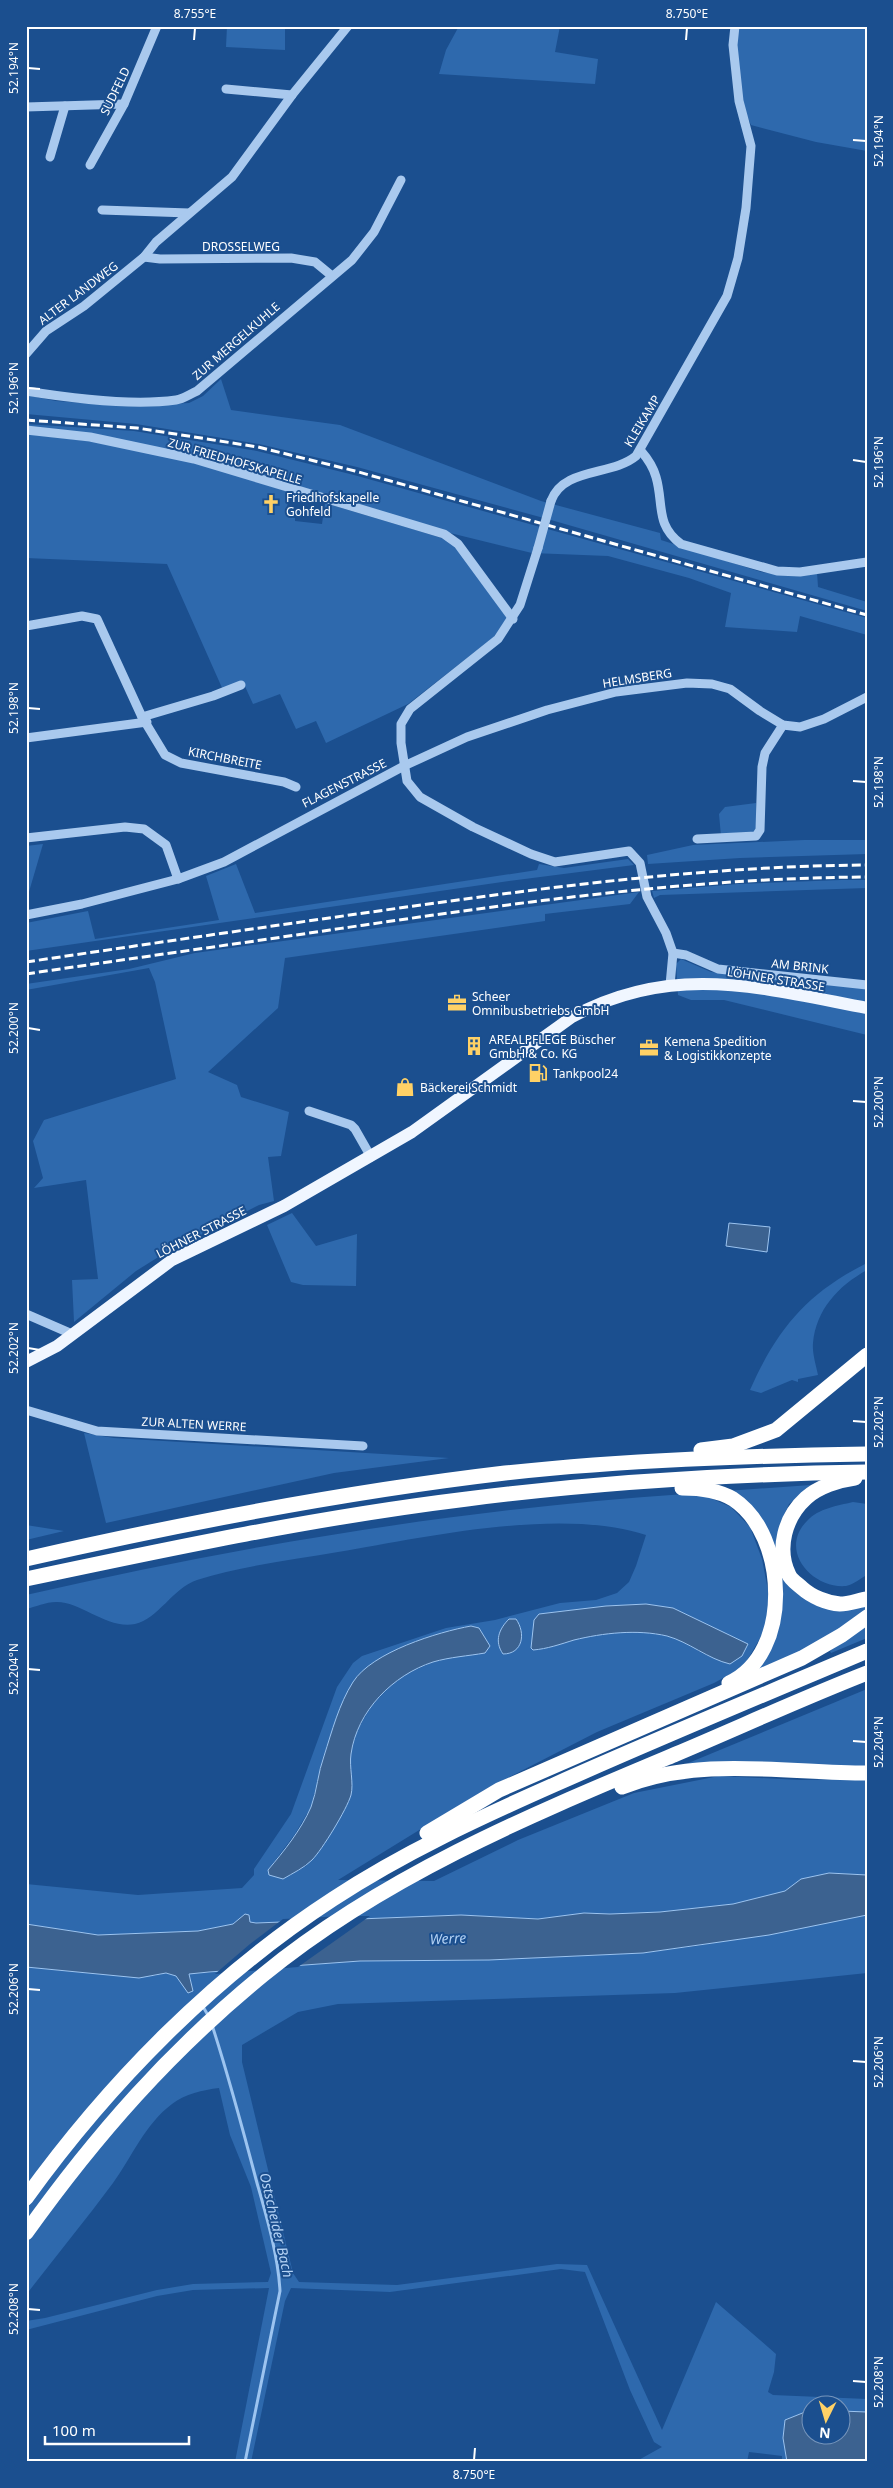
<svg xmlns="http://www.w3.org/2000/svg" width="893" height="2488" font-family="'Noto Sans',sans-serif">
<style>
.green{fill:#2e69ad;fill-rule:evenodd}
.water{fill:#3c6290;stroke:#9cc4f0}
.pier{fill:#1b4f8f}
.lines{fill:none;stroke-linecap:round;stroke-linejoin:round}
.stream{stroke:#9cc4f0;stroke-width:3}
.minor{stroke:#a9c9ee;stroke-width:9}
.major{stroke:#f0f6ff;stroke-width:12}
.highway{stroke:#fff;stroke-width:15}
.rail{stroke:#fff;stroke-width:3;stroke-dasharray:9 4;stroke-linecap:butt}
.minor-bridge{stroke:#a9c9ee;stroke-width:9}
.ticks{fill:none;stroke:#fff;stroke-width:2}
.labels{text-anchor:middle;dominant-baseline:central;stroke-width:4;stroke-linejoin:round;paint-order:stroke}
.street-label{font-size:12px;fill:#fff;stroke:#1b4f8f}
.poi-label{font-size:12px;fill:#fff;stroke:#1b4f8f;text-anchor:start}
.water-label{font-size:14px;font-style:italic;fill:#b5d3f5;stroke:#1b4f8f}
.neatline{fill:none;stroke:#fff;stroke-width:2}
.ticks-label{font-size:12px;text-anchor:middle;fill:#fff}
</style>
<rect width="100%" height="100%" fill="#1b4f8f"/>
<!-- green -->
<g class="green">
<path d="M227,26H285V50L226,47Z"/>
<path d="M459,26H560L555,52L598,59L595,84L439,74L446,50Z"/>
<path d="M738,26H867V151L816,142L751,125L740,100L735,46Z"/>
<path d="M221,379L231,410L340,425L541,501L660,533L661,540L761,572L776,574L817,572L818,587L867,602V611L551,520L357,467L259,444L136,424L26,414V395L56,401L126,406L189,403L203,396Z"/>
<path d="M26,424L134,431L257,451L354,475L867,618V635L800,616L797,632L725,627L731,593L689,578L608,556L532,553L446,532L255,477L26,426Z"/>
<path d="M26,434L89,441L194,462L289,492L286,516L295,518V521L322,524L325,503L442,538L454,544L507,618L494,637L408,704L326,743L316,721L296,729L280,694L253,704L243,682L223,690L167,564L26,558Z"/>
<path d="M756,803L757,829L752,833L721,836L719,814L725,807Z"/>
<path d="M804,840H867V854L740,858L648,864L647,855L693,845Z"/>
<path d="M43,844L26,902V846Z"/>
<path d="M628,859L634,865L509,881L26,951V923L88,911L95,939L219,920L206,876L236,864L255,913L537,870L539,864L564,868Z"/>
<path d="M841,880H867V888L660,895L654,898L652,891L738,884Z"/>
<path d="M639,892L630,904L545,914V921L285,958L278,1008L208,1072L237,1085L241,1097L289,1112L281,1156L268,1157L274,1201L259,1205L160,1256L136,1271L74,1322L72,1280L98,1279L86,1180L34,1188L43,1178L33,1141L44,1120L176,1079L155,982L149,968L26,990V984L129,969L195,953Z"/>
<path d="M681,959L711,972L867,988V1035L724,1000H691L678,995L676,964Z"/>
<path d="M292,1213L316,1246L357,1234L356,1286L303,1285L291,1282L267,1225Z"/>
<path d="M867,1263V1270C838,1286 816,1310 813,1343C812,1353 816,1365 818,1375L798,1379V1382L792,1380L761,1393L750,1390C777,1329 807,1293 867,1263Z"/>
<path d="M84,1433L114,1438L449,1458L334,1473L106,1523Z"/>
<path d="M811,1485L789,1504L779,1526L776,1541L801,1594L867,1603V1612L838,1632L742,1681L769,1648L775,1560L726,1491Z"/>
<path d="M685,1494L708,1497L731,1507L750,1527L762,1559L771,1606L766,1628L745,1664L738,1670L714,1683L597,1732L486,1789L338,1880L434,1881L518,1840L634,1793L719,1776L801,1780L867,1779V1875L829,1873L801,1879L785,1891L733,1904L660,1912L610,1914L584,1913L538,1919L461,1915L256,1923L240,1920L233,1924L198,1931L98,1935L26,1924V1884L138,1895L242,1888L254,1875V1869L291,1814L337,1687L353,1663L362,1656L446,1628L495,1620L560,1603L596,1600L617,1593L629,1582L636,1566L646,1535C560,1507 426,1537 338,1552C291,1560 242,1566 197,1580C173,1588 158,1619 135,1624C108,1630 80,1601 56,1602C46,1602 35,1607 26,1609V1595C243,1545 463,1509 685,1494ZM646,1604L673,1608L748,1644C728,1683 695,1642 666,1636C636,1629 603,1633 574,1640C561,1644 547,1649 533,1650L539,1614L606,1606ZM471,1626L479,1628L490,1646L433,1662L406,1674L390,1686L372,1705L357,1731L351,1753V1793L306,1866L283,1879L268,1870L295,1834L311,1807L323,1757L332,1733L425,1638Z"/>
<path d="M853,1502L867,1504V1575C861,1578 853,1585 846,1586C812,1589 778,1550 807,1521C819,1508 837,1506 853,1502Z"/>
<path d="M26,1525L64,1531L26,1540Z"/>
<path d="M867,1624V1638L831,1653L830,1651Z"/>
<path d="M867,1689V1767C806,1768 747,1760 686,1764Z"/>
<path d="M867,1915V1973L675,1993L338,2004L298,2012L242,2045V2062L293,2273L299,2282L397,2285L557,2264L587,2265L662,2430L716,2302L776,2354L774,2372L768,2392L773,2395L867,2399V2412L841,2411L840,2406H810V2410L785,2420L783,2438L787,2462H782V2456L749,2452L747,2462H635L662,2447L654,2442L630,2390L585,2272L561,2269L390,2292L291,2288L285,2301L251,2462H235L269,2288L193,2290L157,2296L26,2330V2321L45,2318L157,2290L193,2284L268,2282L271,2273L251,2187L230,2135L219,2088C203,2090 185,2094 172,2104C145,2124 132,2157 113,2183C85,2221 55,2257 26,2295V1967L118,1976H154L166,1973L176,1976L193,1990L189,1974L360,1961L489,1960L643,1953L697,1946Z"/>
</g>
<!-- water -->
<g class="water">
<path d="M729,1223L770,1227L767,1252L726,1246Z"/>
<path d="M646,1604L673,1608L748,1644L742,1656L730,1664C708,1659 689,1642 667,1636C637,1629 603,1633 574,1640C561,1644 547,1649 533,1650L531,1648L534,1620L539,1614L606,1606Z"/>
<path d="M509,1619H516C526,1633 523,1654 503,1654C494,1641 499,1629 509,1619Z"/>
<path d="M471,1626L479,1628L490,1646L485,1653C468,1656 450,1657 433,1662C393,1675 357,1711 351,1754C349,1767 354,1783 351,1795C347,1809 322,1850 312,1860C304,1868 293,1873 283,1879L269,1875L268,1870C284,1851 301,1830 311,1807C317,1791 318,1772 324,1756C332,1731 339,1704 353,1682C372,1652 438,1632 471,1626Z"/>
<path d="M829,1873L867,1875V1915L769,1935L643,1953L489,1960L360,1961L209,1972L189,1974L193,1991L188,1993L176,1976L166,1973L139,1978L26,1967V1924L98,1935L198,1931L233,1924L245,1914L249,1915L250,1922L256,1923L461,1915L538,1919L584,1913L610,1914L660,1912L733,1904L785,1891L801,1879Z"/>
<path d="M810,2410V2436H840L841,2411L867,2412V2462H787L783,2438L785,2420Z"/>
</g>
<!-- pier -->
<path class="pier" d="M344,1916H370L298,1967L215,1974L250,1944L283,1919Z"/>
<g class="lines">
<!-- stream -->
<g class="stream">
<path d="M202,2005L209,2017"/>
<path d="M212,2025C229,2077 243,2130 257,2183C267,2218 278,2255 280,2291L245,2462"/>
</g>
<!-- minor -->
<g class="minor">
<path d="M226,89L292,95"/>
<path d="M26,107L124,104"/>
<path d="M50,157L65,106"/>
<path d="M90,165L124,104L157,26"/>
<path d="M102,210L189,213"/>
<path d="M144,257L160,259L291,258L315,262L332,276"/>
<path d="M26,354L46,331L84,306L144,257L156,242L232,177L292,95L348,26"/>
<path d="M26,391C69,398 133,406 176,400C183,399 190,394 197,391L352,260L374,232L401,180"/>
<path d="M26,430L90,437L194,459L444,534L458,544L513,619"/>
<path d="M641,451C648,459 653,466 656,477C664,504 655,525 681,544L777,571L800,572L867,562"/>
<path d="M551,501C563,467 612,476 636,456L727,296L738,258L746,208L751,146L739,101L733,45L735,26"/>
<path d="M538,548L520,605L498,639L410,709L401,724V743L407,781L420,797L473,827L531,854L555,862L629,851L640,863L647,897L666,933L673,953L670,985"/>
<path d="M26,626L82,616L97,619L142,717L165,755L181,763L284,782L296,787"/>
<path d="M142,717L213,696L241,685"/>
<path d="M26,738L147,722"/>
<path d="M26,838L125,827L144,829L166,845L178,879"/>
<path d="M697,839L756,836L760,830L762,767L765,753L783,725"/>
<path d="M26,915L82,904L178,879L224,862L404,766L467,737L547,710L616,692L687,683L712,684L730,689L760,711L783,725L800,727L824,719L867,697"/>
<path d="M673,953L686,955L718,969L867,985"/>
<path d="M309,1111L351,1125L355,1129L371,1157"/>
<path d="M26,1314L72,1334"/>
<path d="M26,1410L97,1431L363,1446"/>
</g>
<!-- major -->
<path class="major" d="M26,1362L57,1346L172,1260L284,1206L412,1132L572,1017C673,962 761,988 867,1008"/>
<!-- highway -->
<g class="highway">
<path d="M701,1450L733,1446L776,1430L867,1355"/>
<path d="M855,1478C839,1480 818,1487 806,1498C785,1517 776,1549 789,1575C791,1580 798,1584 802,1588C812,1597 827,1603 840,1604C849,1604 859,1600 867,1599"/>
<path d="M682,1488C699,1488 718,1490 733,1499C788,1535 793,1654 729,1683"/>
<path d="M26,1559C184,1523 344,1492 505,1473C625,1460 746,1456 867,1454"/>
<path d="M26,1579C172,1548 319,1517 467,1499C600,1482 733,1474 867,1472"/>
<path d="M622,1787C699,1756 786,1773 867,1773"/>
<path d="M427,1833L499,1790L802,1658L842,1635L867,1617"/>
<path d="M26,2198C109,2083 213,1977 333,1899C403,1853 479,1818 556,1784C659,1738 763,1695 867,1651"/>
<path d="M26,2233C96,2135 170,2051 263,1975C385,1875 533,1814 676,1754C740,1727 803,1698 867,1673"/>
</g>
<!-- rail -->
<g class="rail">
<path d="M26,420L137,428L258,447L355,471L867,615"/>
<path d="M26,962C155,943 285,924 414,906C565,885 714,866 867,865"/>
<path d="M26,974C127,959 229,945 330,930C508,904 686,878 867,877"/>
</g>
<!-- minor-bridge -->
<path class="minor-bridge" d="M538,548L551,501"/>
</g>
<!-- ticks -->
<path class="ticks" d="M194,40L195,28M686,40L687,28M28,68L40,69M853,140L866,141M28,388L40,389M853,460L866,462M28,708L40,709M853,781L866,782M28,1028L40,1030M853,1101L866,1102M28,1348L40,1350M853,1421L866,1422M28,1669L40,1670M853,1741L866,1742M28,1989L40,1990M853,2061L866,2062M28,2309L40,2310M853,2381L866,2382M474,2460L475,2448"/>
<!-- icons -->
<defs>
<g id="church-bare" transform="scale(1.5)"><path d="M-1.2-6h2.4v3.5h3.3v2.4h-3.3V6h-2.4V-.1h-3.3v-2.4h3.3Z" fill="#ffd166" stroke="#1b4f8f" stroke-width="2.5" paint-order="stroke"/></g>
<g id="office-bare" transform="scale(1.5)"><path d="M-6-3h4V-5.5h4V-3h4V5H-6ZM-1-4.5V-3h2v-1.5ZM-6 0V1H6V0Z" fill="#ffd166" stroke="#1b4f8f" stroke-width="2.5" paint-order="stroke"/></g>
<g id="building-bare" transform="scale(1.5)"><path d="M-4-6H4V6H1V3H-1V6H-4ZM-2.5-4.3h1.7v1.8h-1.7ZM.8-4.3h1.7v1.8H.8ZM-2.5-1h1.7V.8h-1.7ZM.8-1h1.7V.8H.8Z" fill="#ffd166" stroke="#1b4f8f" stroke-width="2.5" paint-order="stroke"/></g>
<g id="fuel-bare" transform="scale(1.5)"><path d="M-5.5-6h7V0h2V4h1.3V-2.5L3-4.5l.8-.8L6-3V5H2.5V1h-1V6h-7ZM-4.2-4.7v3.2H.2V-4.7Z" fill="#ffd166" stroke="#1b4f8f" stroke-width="2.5" paint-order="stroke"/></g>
<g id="shop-bare" transform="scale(1.5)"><path d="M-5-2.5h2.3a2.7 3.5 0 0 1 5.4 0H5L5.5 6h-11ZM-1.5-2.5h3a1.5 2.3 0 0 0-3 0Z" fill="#ffd166" stroke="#1b4f8f" stroke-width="2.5" paint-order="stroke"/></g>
</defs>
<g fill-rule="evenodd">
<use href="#church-bare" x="271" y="504"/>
<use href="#office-bare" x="457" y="1003"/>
<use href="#building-bare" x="474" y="1046"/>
<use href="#office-bare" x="649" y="1048"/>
<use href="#fuel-bare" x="538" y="1073"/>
<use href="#shop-bare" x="405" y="1087"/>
</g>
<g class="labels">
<!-- street labels -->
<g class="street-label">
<text transform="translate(115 91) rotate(-64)">SUDFELD</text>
<text x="241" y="246">DROSSELWEG</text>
<text transform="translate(78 293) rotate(-37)">ALTER LANDWEG</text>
<text transform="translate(236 341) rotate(-41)">ZUR MERGELKUHLE</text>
<text transform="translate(642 421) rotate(-59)">KLEIKAMP</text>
<text transform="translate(235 461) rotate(16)">ZUR FRIEDHOFSKAPELLE</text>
<text transform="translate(637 678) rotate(-9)">HELMSBERG</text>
<text transform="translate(225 758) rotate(11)">KIRCHBREITE</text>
<text transform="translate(344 783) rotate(-27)">FLAGENSTRASSE</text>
<text transform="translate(800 966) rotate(6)">AM BRINK</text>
<text transform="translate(776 979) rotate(9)">LÖHNER STRASSE</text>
<text transform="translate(201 1232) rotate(-27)">LÖHNER STRASSE</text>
<text transform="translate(194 1424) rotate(3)">ZUR ALTEN WERRE</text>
</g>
<!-- poi labels -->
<g class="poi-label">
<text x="286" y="497">Friedhofskapelle<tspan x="286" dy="14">Gohfeld</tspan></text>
<text x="472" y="996">Scheer<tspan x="472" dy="14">Omnibusbetriebs GmbH</tspan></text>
<text x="489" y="1039">AREALPFLEGE Büscher<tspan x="489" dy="14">GmbH &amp; Co. KG</tspan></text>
<text x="664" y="1041">Kemena Spedition<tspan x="664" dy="14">&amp; Logistikkonzepte</tspan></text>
<text x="553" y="1073">Tankpool24</text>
<text x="420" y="1087">Bäckerei Schmidt</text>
</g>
<!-- water labels -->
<g class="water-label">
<text transform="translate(448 1938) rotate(-3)">Werre</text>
<text transform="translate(277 2225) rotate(77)">Ostscheider Bach</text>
</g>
</g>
<!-- border -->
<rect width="893" height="2488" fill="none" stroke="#1b4f8f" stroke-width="55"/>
<!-- north arrow -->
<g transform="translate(826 2420) rotate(185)"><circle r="24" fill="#1b4f8f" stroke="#7695bc"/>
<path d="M0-4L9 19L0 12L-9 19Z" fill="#ffd166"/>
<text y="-8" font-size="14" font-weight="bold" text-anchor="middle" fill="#ffffff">N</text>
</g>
<!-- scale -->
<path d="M45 2436v8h144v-8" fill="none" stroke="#ffffff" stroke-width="2.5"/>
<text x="52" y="2436" font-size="15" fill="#ffffff" stroke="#1b4f8f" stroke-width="4" paint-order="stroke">100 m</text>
<rect x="28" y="28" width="838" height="2432" class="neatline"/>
<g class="ticks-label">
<text x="195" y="18">8.755°E</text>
<text x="687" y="18">8.750°E</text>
<text transform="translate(14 68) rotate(-90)" y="4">52.194°N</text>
<text transform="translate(879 141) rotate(-90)" y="4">52.194°N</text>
<text transform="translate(14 388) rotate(-90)" y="4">52.196°N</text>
<text transform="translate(879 462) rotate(-90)" y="4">52.196°N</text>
<text transform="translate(14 708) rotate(-90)" y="4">52.198°N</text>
<text transform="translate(879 782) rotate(-90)" y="4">52.198°N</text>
<text transform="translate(14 1028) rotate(-90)" y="4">52.200°N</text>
<text transform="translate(879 1102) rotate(-90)" y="4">52.200°N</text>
<text transform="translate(14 1348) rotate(-90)" y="4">52.202°N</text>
<text transform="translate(879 1422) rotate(-90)" y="4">52.202°N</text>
<text transform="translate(14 1669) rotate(-90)" y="4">52.204°N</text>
<text transform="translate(879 1742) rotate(-90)" y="4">52.204°N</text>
<text transform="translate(14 1989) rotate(-90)" y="4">52.206°N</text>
<text transform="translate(879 2062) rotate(-90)" y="4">52.206°N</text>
<text transform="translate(14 2309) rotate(-90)" y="4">52.208°N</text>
<text transform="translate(879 2382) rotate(-90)" y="4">52.208°N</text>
<text x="474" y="2479">8.750°E</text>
</g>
</svg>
